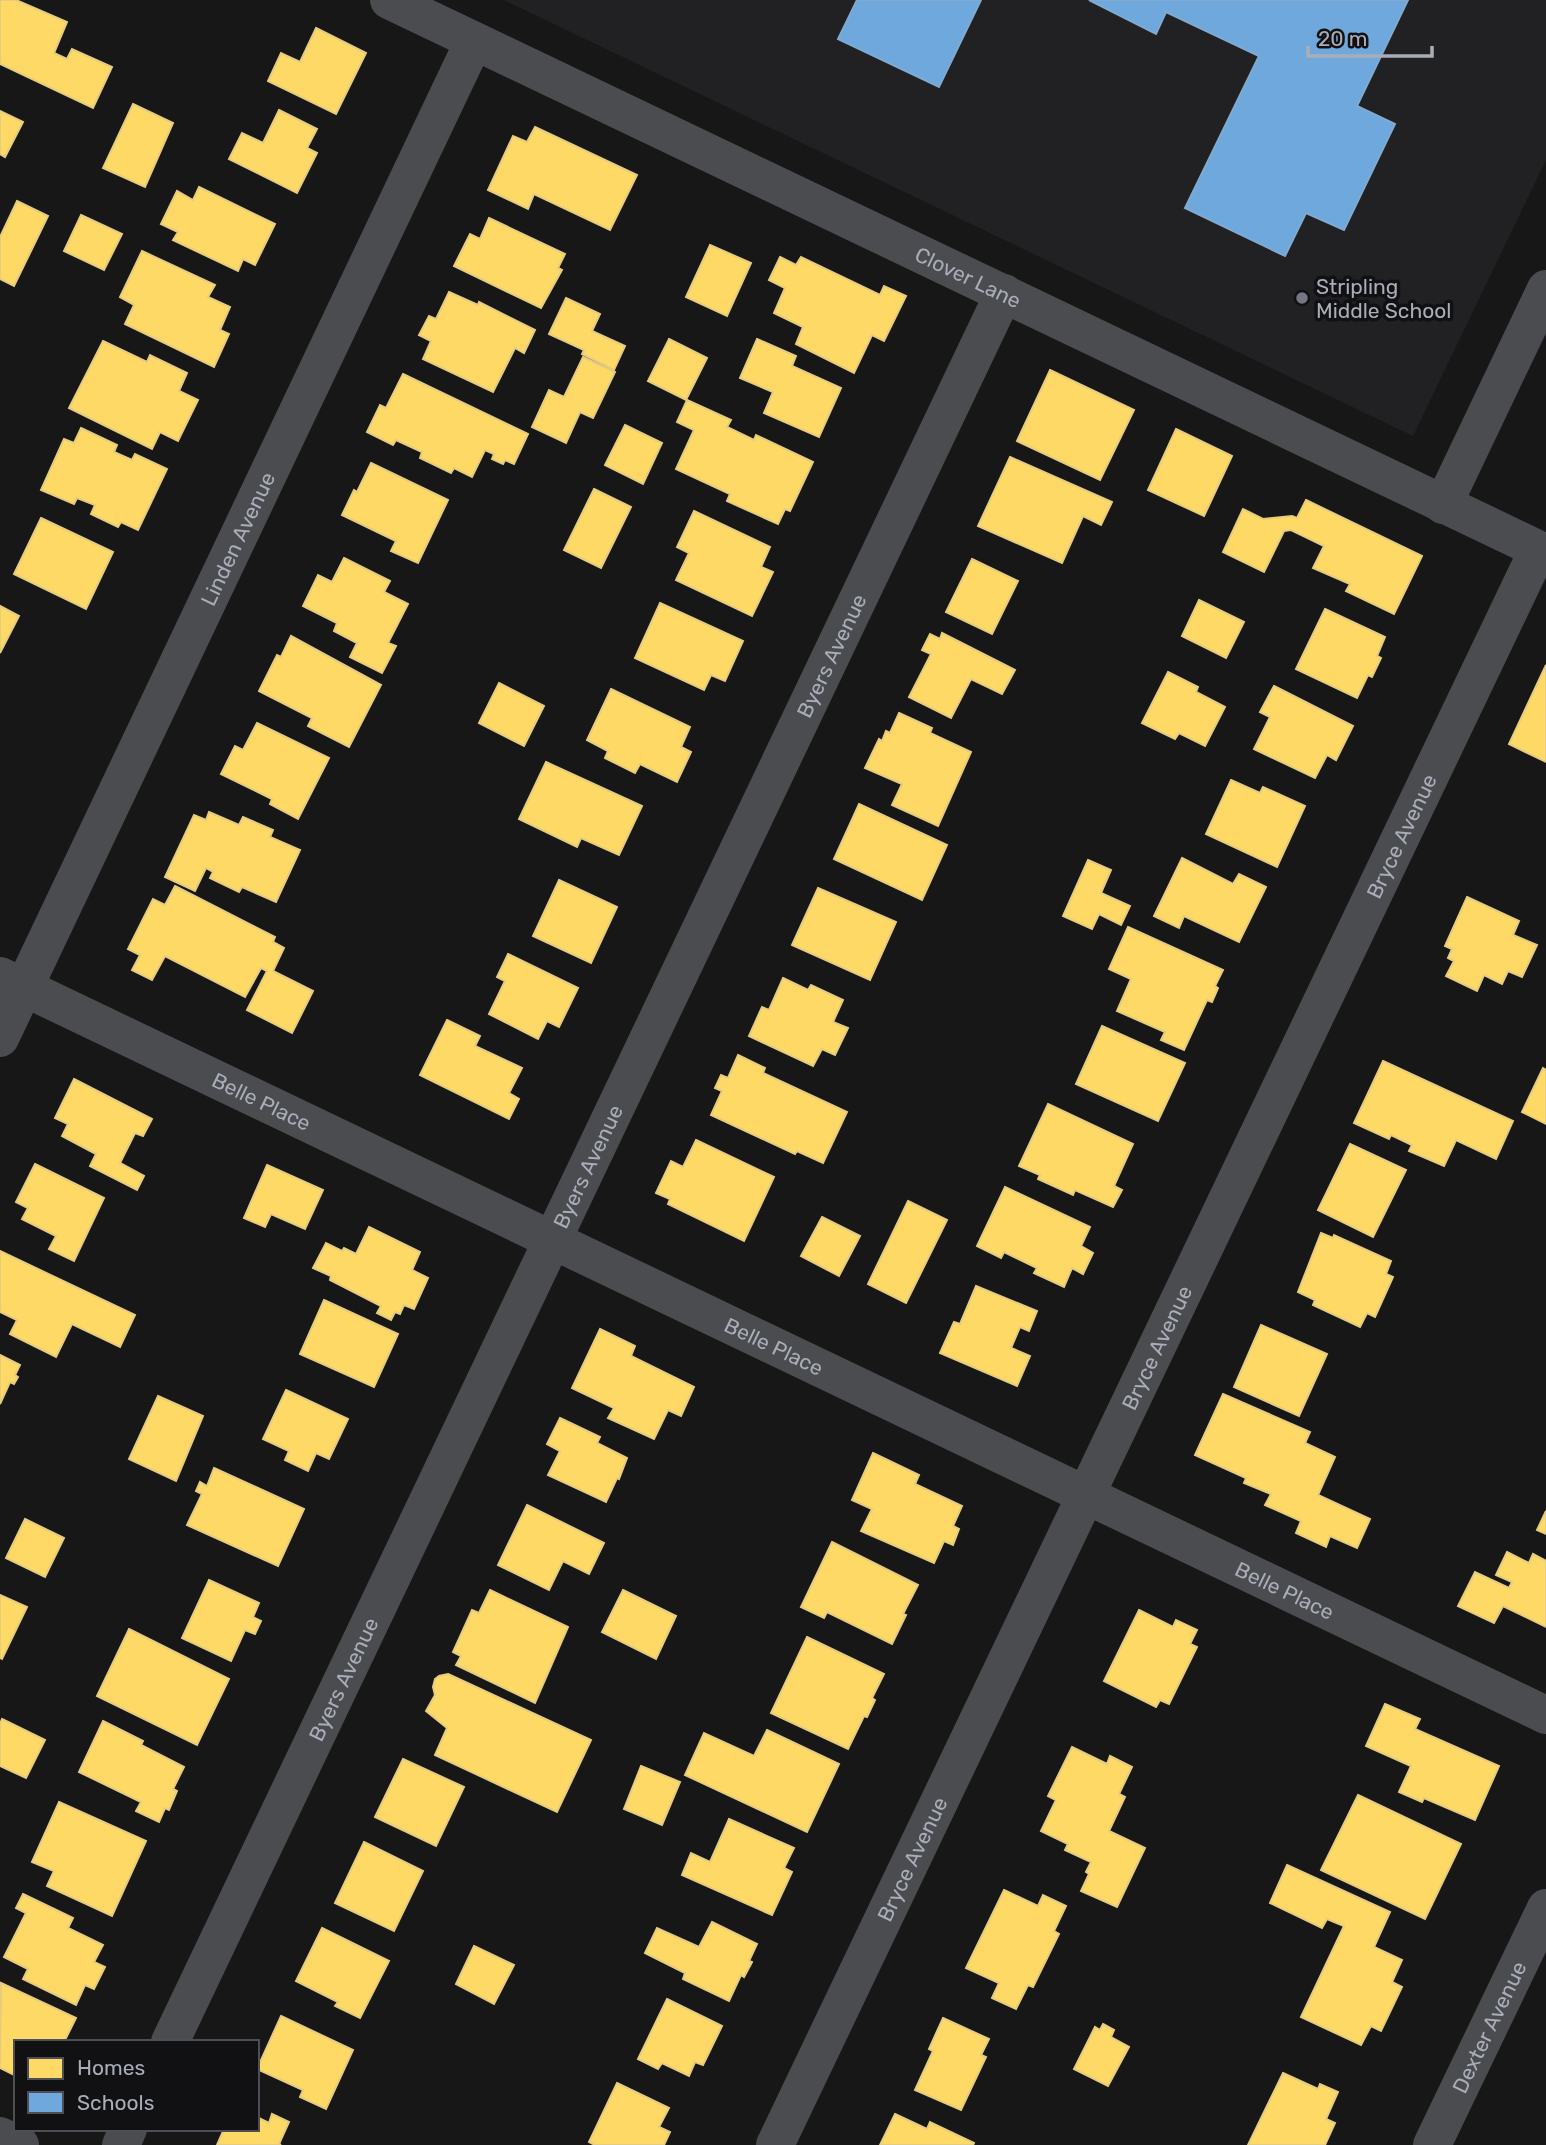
<svg xmlns="http://www.w3.org/2000/svg" width="1546" height="2145" font-family="Rubik,sans-serif">
<style>
.built{fill:#212123}
.homes{fill:#ffd966;stroke:#e5cc7f;stroke-width:2}
.schools{fill:#6fa8dc;stroke:#80aad1;stroke-width:2}
.lines{fill:none;stroke-linecap:round;stroke-linejoin:round}
.minor{stroke:#4b4c50;stroke-width:38}
.poi-dot{fill:#757880;stroke:#111113;stroke-width:2.5}
.labels{text-anchor:middle;dominant-baseline:central;stroke-width:7;stroke-linejoin:round;paint-order:stroke}
.street-label{font-size:21px;fill:#a8adb8;stroke:#111113}
.poi-label{font-size:21px;fill:#a8adb8;stroke:#111113;text-anchor:start}
</style>
<rect width="100%" height="100%" fill="#171717"/>
<!-- built -->
<path class="built" d="M504,0H1546V160L1413,436Z"/>
<!-- homes -->
<g class="homes">
<path d="M0,0H16L67,22L54,53L67,59L72,49L112,67L93,108L0,64Z"/>
<path d="M316,28L366,53L336,114L268,81L281,53L300,62Z"/>
<path d="M133,104L173,123L145,187L103,168Z"/>
<path d="M279,110L317,129L307,148L317,153L297,193L229,159L242,133L263,143Z"/>
<path d="M0,111L23,122L5,157L0,154Z"/>
<path d="M535,127L637,175L610,230L534,194L528,209L488,190L513,136L527,142Z"/>
<path d="M199,187L275,224L255,265L243,259L238,271L173,240L178,232L161,224L177,191L193,200Z"/>
<path d="M17,201L48,216L14,286L0,279V237Z"/>
<path d="M81,215L122,234L104,270L64,251Z"/>
<path d="M489,218L565,254L558,268L562,270L541,308L454,266L470,234L480,239Z"/>
<path d="M710,245L751,263L727,316L686,297Z"/>
<path d="M142,251L215,285L208,297L230,307L220,330L229,334L214,367L125,324L134,305L120,297Z"/>
<path d="M780,257L796,265L801,257L880,295L884,286L906,296L884,341L872,335L854,373L796,344L803,327L774,313L785,288L769,280Z"/>
<path d="M449,292L478,305L479,302L535,330L524,353L515,348L493,392L423,359L431,341L419,335L429,316L436,319Z"/>
<path d="M566,298L600,314L592,331L625,346L614,370L582,354L584,350L549,334Z"/>
<path d="M669,339L707,358L686,400L648,381Z"/>
<path d="M757,339L796,356L792,366L841,388L819,437L764,413L773,392L740,378Z"/>
<path d="M103,341L147,362L150,355L187,373L179,391L198,400L178,441L160,432L152,449L69,408Z"/>
<path d="M583,357L615,372L593,418L580,412L566,443L532,427L549,390L564,397Z"/>
<path d="M1050,370L1134,410L1100,480L1017,441Z"/>
<path d="M403,374L528,434L514,464L505,460L503,464L492,459L494,454L485,450L472,477L454,468L451,473L420,458L422,452L396,440L393,445L367,432L380,405L386,408Z"/>
<path d="M687,400L731,420L727,427L754,440L756,435L813,462L790,511L785,509L778,524L727,501L730,494L676,469L694,430L677,422Z"/>
<path d="M625,425L662,443L643,484L605,465Z"/>
<path d="M81,428L117,445L114,452L132,460L135,454L167,469L138,530L121,522L118,527L91,514L95,505L77,498L74,504L41,490L64,439L74,443Z"/>
<path d="M1176,429L1232,456L1204,516L1148,490Z"/>
<path d="M1010,457L1112,502L1101,525L1083,516L1062,563L978,526Z"/>
<path d="M371,463L448,500L418,563L391,551L396,541L342,515L354,490L357,492Z"/>
<path d="M594,489L631,507L601,568L564,550Z"/>
<path d="M1306,500L1422,556L1394,614L1346,591L1350,584L1313,568L1324,546L1291,530L1284,531L1264,572L1223,552L1243,509L1263,519L1292,516L1297,518Z"/>
<path d="M694,511L770,547L761,567L773,572L752,616L676,580L689,553L677,547Z"/>
<path d="M41,518L113,552L86,609L14,574Z"/>
<path d="M344,558L390,581L384,592L408,604L388,643L396,646L382,673L350,657L357,643L334,631L337,623L303,606L318,575L332,582Z"/>
<path d="M972,559L1018,581L992,634L946,612Z"/>
<path d="M1199,600L1244,622L1226,658L1182,636Z"/>
<path d="M660,603L743,641L725,681L711,675L704,690L635,658Z"/>
<path d="M0,606L19,616L0,653Z"/>
<path d="M1325,609L1385,637L1377,656L1381,658L1372,677L1368,675L1357,698L1296,669Z"/>
<path d="M942,633L1015,670L1002,694L971,679L951,718L909,697L931,654L922,650L930,634L940,639Z"/>
<path d="M291,636L381,685L349,747L308,726L312,718L259,691L277,655L281,657Z"/>
<path d="M1546,665V762L1509,744Z"/>
<path d="M1168,672L1198,687L1196,692L1225,707L1205,746L1179,733L1175,739L1142,723Z"/>
<path d="M499,683L544,706L524,746L479,723Z"/>
<path d="M1274,686L1353,726L1336,760L1327,755L1315,778L1254,749L1270,717L1260,712Z"/>
<path d="M611,689L690,727L681,747L691,752L677,782L640,764L635,773L605,758L608,751L587,740Z"/>
<path d="M899,713L932,728L930,733L971,752L938,826L892,805L902,784L865,768L879,739L882,741L886,731L890,733Z"/>
<path d="M257,723L329,758L298,819L270,804L272,799L221,774L235,746L243,750Z"/>
<path d="M546,762L642,806L619,855L581,838L577,847L519,819Z"/>
<path d="M1231,780L1260,793L1263,787L1305,806L1277,867L1206,834Z"/>
<path d="M859,804L947,845L922,900L834,859Z"/>
<path d="M209,812L239,825L243,817L273,830L270,837L300,850L276,902L242,887L239,892L210,878L213,872L206,868L195,891L165,877L194,815L206,820Z"/>
<path d="M1182,858L1233,884L1239,874L1266,887L1239,942L1184,916L1179,928L1154,916Z"/>
<path d="M1088,860L1111,870L1101,893L1130,906L1121,925L1099,914L1092,929L1063,916Z"/>
<path d="M559,880L617,907L591,963L533,936Z"/>
<path d="M175,886L275,937L273,942L284,948L273,971L313,991L292,1033L247,1010L267,971L261,968L245,997L165,956L152,980L132,970L140,955L128,949L153,899L165,905Z"/>
<path d="M818,888L896,922L870,980L792,945Z"/>
<path d="M1467,897L1519,921L1513,935L1537,945L1522,977L1508,971L1502,984L1484,975L1477,991L1446,976L1454,961L1448,958L1452,949L1445,946Z"/>
<path d="M1128,927L1223,970L1215,986L1218,988L1212,1002L1207,1000L1184,1050L1161,1040L1165,1032L1117,1011L1131,979L1109,969Z"/>
<path d="M508,954L578,988L559,1027L547,1021L538,1039L489,1014L505,981L497,977Z"/>
<path d="M783,978L808,990L811,985L843,1000L833,1022L848,1028L835,1055L822,1049L813,1066L749,1036L762,1007L769,1010Z"/>
<path d="M447,1020L480,1036L475,1046L522,1068L509,1093L519,1099L509,1119L420,1075Z"/>
<path d="M1102,1026L1185,1063L1158,1121L1076,1084Z"/>
<path d="M738,1055L765,1068L763,1073L847,1112L823,1163L797,1151L795,1154L711,1115L722,1091L715,1088L721,1075L728,1078Z"/>
<path d="M1383,1061L1513,1121L1496,1159L1456,1140L1444,1166L1409,1151L1412,1145L1391,1135L1389,1139L1354,1123Z"/>
<path d="M1543,1068L1546,1070V1124L1522,1112Z"/>
<path d="M74,1079L152,1119L143,1136L135,1133L120,1163L144,1176L137,1190L90,1166L96,1154L62,1136L68,1124L55,1118Z"/>
<path d="M1048,1104L1133,1144L1114,1186L1122,1190L1113,1207L1075,1190L1073,1195L1038,1179L1040,1175L1019,1166Z"/>
<path d="M696,1140L774,1177L744,1241L668,1204L670,1199L656,1193L671,1161L683,1167Z"/>
<path d="M1350,1144L1406,1170L1373,1237L1318,1210Z"/>
<path d="M35,1164L104,1198L74,1261L49,1249L56,1236L22,1219L28,1208L16,1202Z"/>
<path d="M267,1165L323,1190L305,1229L271,1214L265,1227L244,1218Z"/>
<path d="M1005,1187L1090,1227L1081,1246L1093,1253L1083,1274L1072,1268L1064,1287L1034,1273L1037,1268L1004,1252L1001,1258L977,1246Z"/>
<path d="M908,1201L947,1220L906,1303L868,1284Z"/>
<path d="M822,1217L860,1236L839,1276L801,1256Z"/>
<path d="M369,1227L420,1252L412,1270L428,1278L414,1309L404,1305L400,1314L395,1312L391,1320L377,1313L381,1306L330,1280L331,1276L313,1268L326,1243L342,1251L344,1248L356,1254Z"/>
<path d="M1321,1233L1333,1238L1334,1235L1391,1261L1386,1274L1393,1277L1375,1317L1367,1313L1360,1327L1313,1305L1315,1300L1298,1292Z"/>
<path d="M0,1251L135,1315L120,1347L72,1324L56,1357L10,1334L17,1320L0,1312Z"/>
<path d="M976,1286L1037,1311L1029,1331L1020,1327L1011,1348L1030,1356L1017,1386L940,1353L954,1322L960,1324Z"/>
<path d="M324,1300L398,1334L374,1387L300,1354Z"/>
<path d="M1261,1325L1327,1354L1299,1416L1234,1387Z"/>
<path d="M600,1329L635,1346L631,1356L694,1387L681,1416L668,1410L654,1439L608,1418L614,1408L572,1388Z"/>
<path d="M0,1355L20,1365L15,1375L18,1377L14,1384L10,1382L0,1404Z"/>
<path d="M286,1390L348,1419L329,1459L316,1453L308,1471L285,1460L289,1451L263,1439Z"/>
<path d="M1223,1394L1310,1432L1305,1443L1335,1457L1318,1495L1370,1519L1357,1548L1330,1536L1326,1547L1296,1533L1301,1521L1265,1505L1271,1494L1244,1483L1246,1478L1195,1455Z"/>
<path d="M158,1396L203,1416L176,1481L129,1459Z"/>
<path d="M560,1418L600,1437L597,1443L627,1458L619,1479L617,1478L606,1502L548,1475L560,1451L547,1444Z"/>
<path d="M873,1453L919,1475L915,1484L962,1506L953,1526L959,1529L953,1545L944,1541L934,1563L861,1531L872,1509L852,1500Z"/>
<path d="M214,1468L304,1509L278,1566L187,1525L202,1494L196,1491L200,1482L207,1486Z"/>
<path d="M527,1505L604,1543L589,1574L563,1561L549,1590L498,1565Z"/>
<path d="M1546,1511V1534L1537,1530Z"/>
<path d="M25,1519L64,1538L45,1577L6,1558Z"/>
<path d="M832,1542L918,1585L903,1614L906,1615L892,1644L827,1612L824,1618L801,1607Z"/>
<path d="M1507,1552L1529,1563L1533,1554L1546,1561V1627L1503,1606L1494,1623L1458,1606L1475,1572L1509,1588L1512,1582L1496,1575Z"/>
<path d="M209,1580L259,1603L253,1617L261,1621L255,1634L245,1630L231,1661L182,1638Z"/>
<path d="M490,1590L568,1627L535,1703L456,1665L461,1656L453,1652L472,1610L479,1613Z"/>
<path d="M623,1590L676,1616L656,1659L602,1632Z"/>
<path d="M0,1595L27,1607L2,1659L0,1658Z"/>
<path d="M1139,1610L1173,1627L1176,1620L1197,1630L1190,1644L1197,1647L1169,1704L1160,1700L1156,1707L1104,1681Z"/>
<path d="M129,1629L229,1679L197,1745L97,1696Z"/>
<path d="M807,1637L884,1674L872,1698L875,1700L867,1717L864,1716L848,1749L771,1713Z"/>
<path d="M448,1674L591,1740L557,1812L435,1755L447,1728L426,1711L435,1695L433,1687L435,1679L439,1676Z"/>
<path d="M1385,1704L1420,1719L1415,1729L1499,1766L1475,1820L1424,1798L1422,1802L1399,1792L1411,1766L1366,1746Z"/>
<path d="M2,1719L45,1740L26,1778L0,1766V1724Z"/>
<path d="M103,1721L143,1741L141,1745L184,1767L173,1789L177,1791L169,1810L165,1808L159,1822L136,1811L141,1802L79,1772Z"/>
<path d="M767,1730L839,1764L807,1832L685,1775L704,1733L754,1756Z"/>
<path d="M1072,1747L1107,1764L1110,1756L1132,1767L1119,1794L1125,1797L1109,1831L1145,1848L1117,1907L1081,1891L1089,1874L1086,1872L1091,1862L1065,1850L1068,1844L1041,1831L1056,1800L1048,1796Z"/>
<path d="M403,1759L464,1787L436,1846L375,1817Z"/>
<path d="M641,1766L680,1782L662,1825L624,1809Z"/>
<path d="M1358,1795L1461,1844L1425,1919L1321,1870Z"/>
<path d="M59,1802L146,1841L112,1916L47,1886L54,1871L32,1862Z"/>
<path d="M729,1819L794,1848L784,1868L792,1872L772,1915L682,1875L691,1853L710,1862Z"/>
<path d="M364,1842L423,1871L394,1931L335,1903Z"/>
<path d="M1287,1865L1390,1912L1374,1947L1402,1960L1392,1982L1402,1987L1381,2031L1371,2026L1361,2045L1301,2017L1344,1926L1327,1919L1322,1928L1270,1903Z"/>
<path d="M1004,1890L1038,1906L1043,1895L1066,1906L1054,1931L1059,1934L1033,1987L1028,1985L1016,2009L992,1998L999,1983L966,1968Z"/>
<path d="M23,1894L73,1918L68,1928L103,1945L94,1962L105,1967L94,1989L85,1985L76,2005L23,1979L28,1969L4,1957L26,1913L16,1908Z"/>
<path d="M712,1922L757,1944L749,1961L752,1962L744,1977L741,1975L729,2001L683,1979L685,1973L645,1953L657,1928L699,1947Z"/>
<path d="M322,1928L389,1961L360,2018L335,2006L338,2002L296,1981Z"/>
<path d="M474,1946L514,1965L494,2004L456,1984Z"/>
<path d="M1,1983L76,2018L64,2042H16V2076L0,2068Z"/>
<path d="M667,1999L722,2026L703,2065L695,2062L689,2076L662,2063L658,2069L638,2059Z"/>
<path d="M281,2016L353,2050L326,2109L300,2097L303,2090L257,2069Z"/>
<path d="M943,2018L989,2039L981,2055L986,2057L961,2110L915,2090L933,2051L929,2049Z"/>
<path d="M1103,2024L1114,2030L1111,2037L1129,2047L1108,2086L1074,2069L1095,2027L1100,2030Z"/>
<path d="M1283,2073L1318,2089L1320,2084L1338,2092L1326,2119L1335,2123L1325,2145H1248Z"/>
<path d="M617,2083L669,2108L659,2127L670,2132L664,2145H595L589,2142Z"/>
<path d="M272,2114L289,2122L279,2144L281,2145H217L224,2129H257V2117L269,2123Z"/>
<path d="M895,2114L927,2129L930,2122L974,2143L973,2145H880Z"/>
</g>
<!-- schools -->
<g class="schools">
<path d="M857,0H981L939,87L838,39Z"/>
<path d="M1089,0H1408L1357,106L1395,124L1344,230L1306,213L1285,256L1185,208L1259,56L1166,12L1156,34Z"/>
</g>
<g class="lines">
<!-- minor -->
<g class="minor">
<path id="s1" d="M389,0L1546,553"/>
<path d="M1443,505L1546,289"/>
<path id="s2" d="M0,976L1546,1715"/>
<path id="s3" d="M0,1038L474,41"/>
<path id="s4" d="M170,2042L1004,293"/>
<path d="M0,2136L20,2145"/>
<path d="M121,2145L128,2129"/>
<path id="s5" d="M775,2145L1538,550"/>
<path id="s6" d="M1432,2145L1546,1908"/>
</g>
</g>
<!-- markers -->
<circle class="poi-dot" cx="1302" cy="298" r="7"/>
<g class="labels">
<!-- street labels -->
<g class="street-label">
<text stroke="none"><textPath href="#s1" startOffset="642">Clover Lane</textPath></text>
<text stroke="none"><textPath href="#s3" startOffset="553">Linden Avenue</textPath></text>
<text stroke="none"><textPath href="#s4" startOffset="1536">Byers Avenue</textPath></text>
<text stroke="none"><textPath href="#s5" startOffset="1451">Bryce Avenue</textPath></text>
<text stroke="none"><textPath href="#s2" startOffset="290">Belle Place</textPath></text>
<text stroke="none"><textPath href="#s4" startOffset="970">Byers Avenue</textPath></text>
<text stroke="none"><textPath href="#s2" startOffset="858">Belle Place</textPath></text>
<text stroke="none"><textPath href="#s5" startOffset="884">Bryce Avenue</textPath></text>
<text stroke="none"><textPath href="#s2" startOffset="1424">Belle Place</textPath></text>
<text stroke="none"><textPath href="#s4" startOffset="402">Byers Avenue</textPath></text>
<text stroke="none"><textPath href="#s5" startOffset="317">Bryce Avenue</textPath></text>
<text stroke="none"><textPath href="#s6" startOffset="131">Dexter Avenue</textPath></text>
</g>
<!-- poi labels -->
<g class="poi-label">
<text x="1316" y="286">Stripling<tspan x="1316" dy="24">Middle School</tspan></text>
</g>
</g>
<!-- legend -->
<rect x="14" y="2040" width="245" height="91" fill="#111113" stroke="#4d4f55" stroke-width="2"/>
<rect x="28" y="2058" width="35" height="21" fill="#ffd966" stroke="#4d4f55" stroke-width="2"/>
<text x="77" y="2075" font-size="21" fill="#a8adb8">Homes</text>
<rect x="28" y="2092" width="35" height="21" fill="#6fa8dc" stroke="#4d4f55" stroke-width="2"/>
<text x="77" y="2110" font-size="21" fill="#a8adb8">Schools</text>
<!-- scale -->
<path d="M1308 46v10h124v-10" fill="none" stroke="#a8adb8" stroke-width="3.5"/>
<text x="1318" y="46" font-size="21" fill="#a8adb8" stroke="#111113" stroke-width="5" paint-order="stroke">20 m</text>
</svg>
